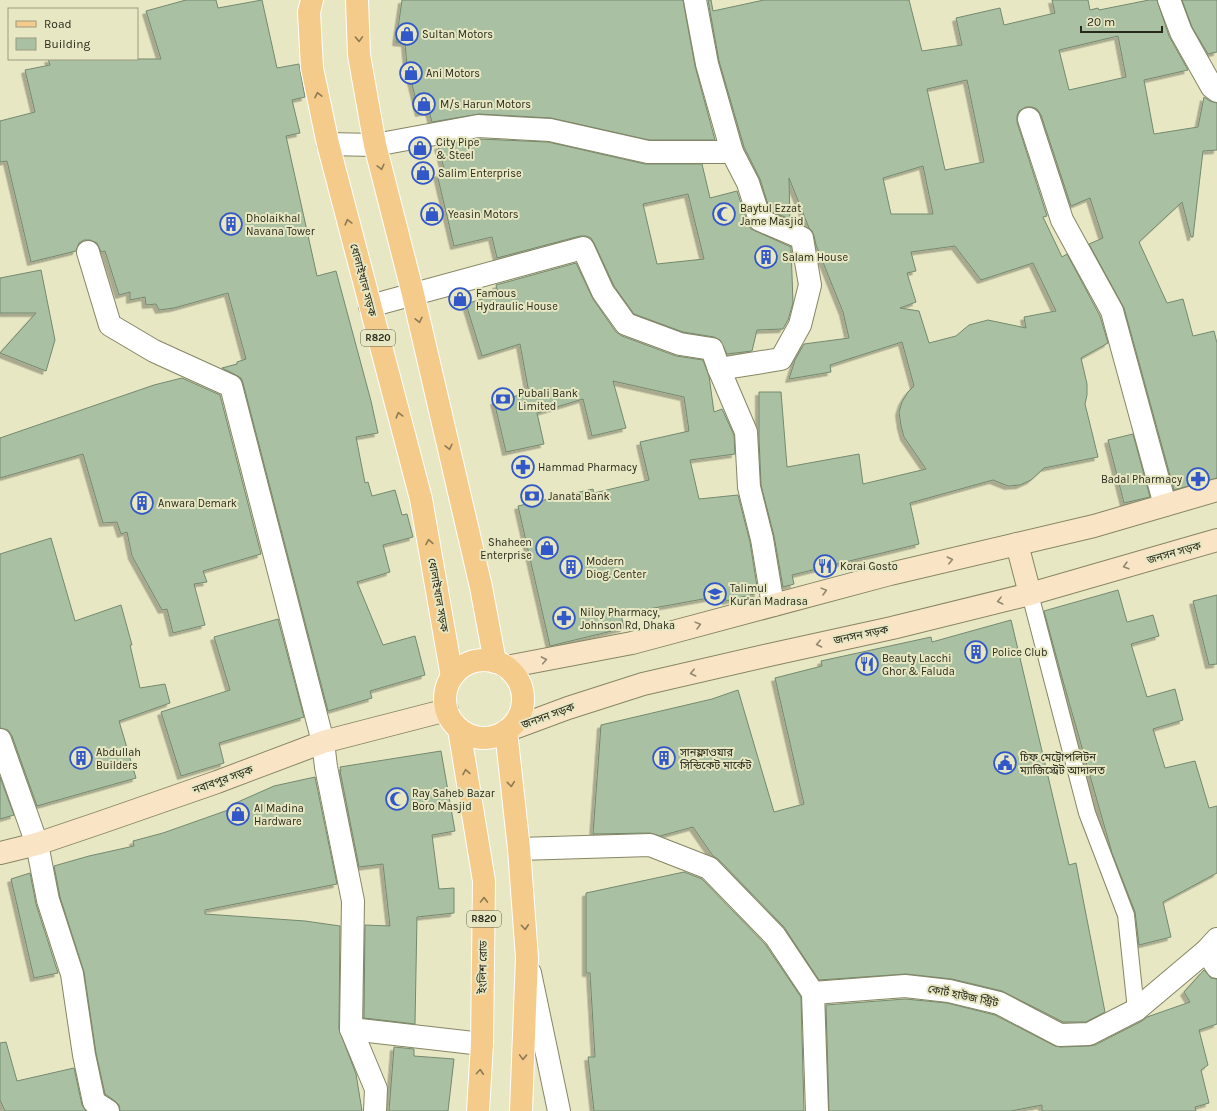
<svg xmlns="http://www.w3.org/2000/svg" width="1217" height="1111" font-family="Karla,'Noto Sans Bengali',sans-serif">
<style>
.building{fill:#a9c0a3;stroke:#74896e;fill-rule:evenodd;filter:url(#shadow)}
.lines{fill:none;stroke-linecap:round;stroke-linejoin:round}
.lane-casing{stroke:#868665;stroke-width:18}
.street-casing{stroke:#868665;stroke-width:24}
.secondary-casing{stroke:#868665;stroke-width:24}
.primary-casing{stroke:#fff;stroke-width:24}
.lane{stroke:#fff;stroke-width:16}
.street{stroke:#fff;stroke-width:22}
.secondary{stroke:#f9e5c5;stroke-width:22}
.primary{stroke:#f4cb8b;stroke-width:22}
.oneway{stroke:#8e7a53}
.oneway2{stroke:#918770}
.labels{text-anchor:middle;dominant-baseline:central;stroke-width:4;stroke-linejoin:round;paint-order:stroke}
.shield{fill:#e7e7c3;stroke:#62624d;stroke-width:1}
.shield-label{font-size:10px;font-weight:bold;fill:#29291b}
.poi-label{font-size:11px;fill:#29291b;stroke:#e7e7c3;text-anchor:start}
.street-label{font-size:11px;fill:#29291b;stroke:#e7e7c3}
</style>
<defs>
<filter id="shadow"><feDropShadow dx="-3.5" dy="3.5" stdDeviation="0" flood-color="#0004"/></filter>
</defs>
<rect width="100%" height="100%" fill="#e7e7c3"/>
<!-- building -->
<g class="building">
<path d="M186,0H216L218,8L262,0L277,68L299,64L305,97L292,100L300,133L286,136L317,276L336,271L371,401L378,433L356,437L365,483L368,482L372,496L395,490L402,515L407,514L413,537L383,545L390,572L357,582L383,645L415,636L425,675L370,691L372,698L328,711L243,383L241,378L236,375L222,368L237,364V362L246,359L228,293L174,308L159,310L156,304L146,305L145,297L130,300V292L119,295L105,251L101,252L97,243L90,240H84L79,243L76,251L31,262L7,161L0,162V121L35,112L25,70L50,65L48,59H161L146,11Z"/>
<path d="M402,0H683L695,66L715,140H649L551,118L479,114L432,122L429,111L419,113L410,76H408L405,43L396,42Z"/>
<path d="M708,0H711L713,11L764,0H909L922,51L962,45L956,18L1000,8L1004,25L1055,13L1052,0H1088L1090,10L1098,8L1099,10L1149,0H1157L1169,36L1188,70L1144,80L1154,134L1198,127L1204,97L1210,101L1217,103V150L1203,151L1193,237H1191L1182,202L1139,242L1167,303L1183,299L1193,336L1214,331L1217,343V478L1174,490L1124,308L1089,244L1103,238L1090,198L1071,206L1041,115L1037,109L1032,107H1026L1019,111L1017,116V122L1047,216L1043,217L1062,257L1067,254L1100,316L1108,343L1081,358L1087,384V395L1085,404L1098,457L1044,468L1031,480L1020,485L1008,486L993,480L910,503L919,544L792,575L794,584L783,587L774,536L761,485L759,438V392H781L787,467L859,454L863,484L926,469L904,437L901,426L899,412L902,402L908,392L914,386L902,342L830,365L831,372L789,379L795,360L804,344L849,338L843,312L816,245L814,236L812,231L809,228L789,178L790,219L770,211L760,179L744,147L719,61ZM1118,36L1126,77L1069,90L1059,50ZM967,80L984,162L945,170L927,89ZM923,166L933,214H891L883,178ZM955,246L981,280L1033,263L1056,311L1024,317L1026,328L988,320L969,325L956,336L929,343L919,311L900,308L916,302L907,273L916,271L911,252Z"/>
<path d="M1182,0H1217V52L1208,54L1192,27Z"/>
<path d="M479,139L548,142L645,164H702L710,198L737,191L748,224L751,229L791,247L793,303L788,320L783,329L757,330L752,351L727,354L720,340L714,337L683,332L634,314L614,286L594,243L591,238L586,236H580L497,258L492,237L454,246L437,174L445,172L438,146ZM688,194L704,259L657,264L643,204Z"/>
<path d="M576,263L593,299L616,332L622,336L676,356L703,360L709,376L714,412L722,409L734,435L735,454L690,460L699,499L738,495L750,542L758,593L726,601L725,595L621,614L624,628L550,646L518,506L593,489L594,493L649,480L640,442L689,431L684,397L613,381L626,428L592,436L583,399L537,413L544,444L506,452L494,401L529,393L520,344L482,356L466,304L498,294L496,285Z"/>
<path d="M41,270L55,340L46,371L0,353L36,313H0V278Z"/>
<path d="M182,378L220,395L261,554L203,571L207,582L194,584L205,625L173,633L167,609L162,610L132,556L127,532L121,534L117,522L103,523L83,454L0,478V438L154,385Z"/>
<path d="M1133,434L1150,497L1124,503L1108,440Z"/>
<path d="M51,538L75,621L121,605L132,645H130L140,688L165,684L170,703L119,721L136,778L37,806L12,736L8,730L0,728V554Z"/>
<path d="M1118,590L1127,622L1153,615L1159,636L1131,644L1147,697L1175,689L1183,720L1153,729L1165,768L1195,761L1209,808L1217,806V873L1163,902L1171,937L1139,945L1135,912L1112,853L1061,674L1044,611Z"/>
<path d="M1217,595V664L1209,665L1193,601Z"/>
<path d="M278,619L304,717L219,743L224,763L181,776L161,712L230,690L214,637Z"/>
<path d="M1011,620L1069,865L1076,863L1105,1012L1086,1022H1063L1002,991L952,979L906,974L819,980L784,927L718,859L713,856L693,827L660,836L650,833L593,834L601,725L712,699L738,690L774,812L804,804L775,678L822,666L821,661L931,637L932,642Z"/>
<path d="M441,751L455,831L432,835L439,889L454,888V913L417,917L415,1024L364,1018L365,925L390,926L383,864L359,867L340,771H341L340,767Z"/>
<path d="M0,777L14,815L0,819Z"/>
<path d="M315,777L337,884L205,910V914L305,921L340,926L339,1029L356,1074L362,1111H120L119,1105L115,1101L105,1094L96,1053L84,972L60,897L54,866L89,856L134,846L133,841L163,833L231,809V805L274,786Z"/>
<path d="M684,872L702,879L765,944L801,997L804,1111H594L588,1057H595L590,973H586V893Z"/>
<path d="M30,873L36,904L58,973L34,978L11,879Z"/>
<path d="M1204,970L1211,978L1217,979V1024L1199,1030L1208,1065L1201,1070L1209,1103L1195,1107L1196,1111H1042V1105L1011,1111H829L826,1005L905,999L947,1003L995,1015L1055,1046L1060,1047L1089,1046L1095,1045L1142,1021L1147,1017L1190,1002L1184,992Z"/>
<path d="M6,1042L17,1081L74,1068L82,1105L86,1111H5L0,1100V1043Z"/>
<path d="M394,1047L414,1049V1056L454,1059L448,1111H389Z"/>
</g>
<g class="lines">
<!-- lane casing -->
<g class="lane-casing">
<path id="lane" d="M1030,594L1087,813L1126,915L1136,1010"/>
</g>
<!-- street casing -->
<g class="street-casing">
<g id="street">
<path d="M695,0L707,64L732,152L748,183L760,220L802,238L810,285L800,325L781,359L719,369L746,432L749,487L762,539L773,605"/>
<path d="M1169,0L1181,32L1212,87L1217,91"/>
<path d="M1029,119L1062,220L1112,311L1165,505"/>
<path d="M328,144L375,145L478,126L550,130L648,152H732"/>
<path d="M88,252L110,325L154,351L231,386L323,742L326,767L353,901L351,1029L376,1089L375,1111"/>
<path d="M370,306L583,248L603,292L626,324L680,344L712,349L719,369"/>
<path d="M0,740L37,844L48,900L72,974L84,1055L94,1102L108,1111"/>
<path d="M519,849L650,845L709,868L775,936L813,993L817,1111"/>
<path d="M1206,951L1217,967"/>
<path d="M530,973L559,1111"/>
<path d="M813,993L905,986L949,991L999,1003L1060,1035L1089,1034L1136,1010L1206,951L1217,939"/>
<path d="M351,1029L482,1044"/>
</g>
</g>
<!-- secondary casing -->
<g class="secondary-casing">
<g id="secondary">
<path d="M1017,544L1030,594"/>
<path d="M506,667L632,643L890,574L1094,526L1217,490"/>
<path d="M506,731L568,708L643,684L769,655L892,628L1030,594L1217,540"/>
<path d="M0,853L37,844L102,822L217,782L323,742L447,710"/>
</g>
</g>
<!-- primary casing -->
<g class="primary-casing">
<g id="primary">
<path d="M312,0L309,12L312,68L328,144L421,499L452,677"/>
<path d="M357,0L359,55L375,145L413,294L481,587L495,662"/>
<circle cx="484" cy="699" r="39"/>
<path d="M459,729L484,881L482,1044L478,1111"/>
<path d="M506,731L519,849L527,958L521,1111"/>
</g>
</g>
<!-- lane -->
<use href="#lane" class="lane"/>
<!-- street -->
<use href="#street" class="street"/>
<!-- secondary -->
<use href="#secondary" class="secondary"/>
<!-- primary -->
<use href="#primary" class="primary"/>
</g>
<!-- one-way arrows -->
<defs><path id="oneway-chevron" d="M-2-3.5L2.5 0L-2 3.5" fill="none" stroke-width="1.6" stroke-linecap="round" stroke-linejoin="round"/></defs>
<g class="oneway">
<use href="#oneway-chevron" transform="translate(359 39) rotate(88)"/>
<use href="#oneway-chevron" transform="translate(318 95) rotate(-102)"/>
<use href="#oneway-chevron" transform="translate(381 167) rotate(76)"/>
<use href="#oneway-chevron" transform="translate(348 222) rotate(-105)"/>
<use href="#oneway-chevron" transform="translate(419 320) rotate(77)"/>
<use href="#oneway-chevron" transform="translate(399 415) rotate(-105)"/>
<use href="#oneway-chevron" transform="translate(449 447) rotate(77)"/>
<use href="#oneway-chevron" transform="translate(429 542) rotate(-100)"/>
<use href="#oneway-chevron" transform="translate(466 772) rotate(-100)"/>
<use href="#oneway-chevron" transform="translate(511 784) rotate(84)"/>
<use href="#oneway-chevron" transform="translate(484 900) rotate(-89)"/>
<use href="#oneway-chevron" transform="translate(525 927) rotate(85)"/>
<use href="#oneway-chevron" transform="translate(523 1057) rotate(92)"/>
<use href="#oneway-chevron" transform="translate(480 1072) rotate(-86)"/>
</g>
<g class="oneway2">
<use href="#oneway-chevron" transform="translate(950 560) rotate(-13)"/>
<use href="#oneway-chevron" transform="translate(1126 566) rotate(164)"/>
<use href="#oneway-chevron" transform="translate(824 591) rotate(-15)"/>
<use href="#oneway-chevron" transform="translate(1000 601) rotate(166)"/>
<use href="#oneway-chevron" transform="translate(698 625) rotate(-15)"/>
<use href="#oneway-chevron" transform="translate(819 644) rotate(168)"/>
<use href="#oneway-chevron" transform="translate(544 660) rotate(-11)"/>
<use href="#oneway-chevron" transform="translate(693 673) rotate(167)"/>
</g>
<!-- icons -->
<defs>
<g id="shop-ring" transform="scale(1.15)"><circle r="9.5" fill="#e7e7c3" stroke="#3257c8" stroke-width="1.5"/><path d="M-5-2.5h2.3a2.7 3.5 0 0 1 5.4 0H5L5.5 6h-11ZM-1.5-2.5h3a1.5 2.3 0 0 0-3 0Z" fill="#3257c8"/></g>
<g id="mosque-ring" transform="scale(1.15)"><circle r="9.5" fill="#e7e7c3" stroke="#3257c8" stroke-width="1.5"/><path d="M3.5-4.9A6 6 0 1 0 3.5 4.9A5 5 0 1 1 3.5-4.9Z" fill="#3257c8"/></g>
<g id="building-ring" transform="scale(1.15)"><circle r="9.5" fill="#e7e7c3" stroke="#3257c8" stroke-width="1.5"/><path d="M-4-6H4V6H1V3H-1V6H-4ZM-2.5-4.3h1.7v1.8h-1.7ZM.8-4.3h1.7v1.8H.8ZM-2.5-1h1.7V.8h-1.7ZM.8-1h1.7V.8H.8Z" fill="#3257c8"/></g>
<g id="bank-ring" transform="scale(1.15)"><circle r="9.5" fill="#e7e7c3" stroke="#3257c8" stroke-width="1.5"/><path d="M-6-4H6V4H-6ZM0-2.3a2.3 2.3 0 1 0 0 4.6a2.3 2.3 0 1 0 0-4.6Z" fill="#3257c8"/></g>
<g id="pharmacy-ring" transform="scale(1.15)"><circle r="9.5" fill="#e7e7c3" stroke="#3257c8" stroke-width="1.5"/><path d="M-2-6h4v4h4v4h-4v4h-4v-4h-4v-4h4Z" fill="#3257c8"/></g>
<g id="restaurant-ring" transform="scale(1.15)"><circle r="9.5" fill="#e7e7c3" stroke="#3257c8" stroke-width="1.5"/><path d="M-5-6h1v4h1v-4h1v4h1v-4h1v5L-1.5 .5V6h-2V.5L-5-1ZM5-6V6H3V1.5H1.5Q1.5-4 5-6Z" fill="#3257c8"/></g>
<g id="school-ring" transform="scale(1.15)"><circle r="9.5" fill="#e7e7c3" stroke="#3257c8" stroke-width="1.5"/><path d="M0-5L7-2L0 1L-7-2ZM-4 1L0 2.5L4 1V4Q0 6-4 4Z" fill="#3257c8"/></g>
<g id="civic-ring" transform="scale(1.15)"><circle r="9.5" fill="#e7e7c3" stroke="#3257c8" stroke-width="1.5"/><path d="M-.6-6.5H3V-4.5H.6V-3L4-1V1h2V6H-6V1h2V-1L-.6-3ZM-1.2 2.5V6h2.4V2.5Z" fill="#3257c8"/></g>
</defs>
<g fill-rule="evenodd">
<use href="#shop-ring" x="407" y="34"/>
<use href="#shop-ring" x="411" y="73"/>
<use href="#shop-ring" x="424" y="104"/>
<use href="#shop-ring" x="420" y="148"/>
<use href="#shop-ring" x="423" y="173"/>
<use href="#shop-ring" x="432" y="214"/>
<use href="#mosque-ring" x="724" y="214"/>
<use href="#building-ring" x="231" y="224"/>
<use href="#building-ring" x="766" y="257"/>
<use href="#shop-ring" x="460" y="299"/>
<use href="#bank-ring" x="503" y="399"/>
<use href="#pharmacy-ring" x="523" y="467"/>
<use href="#pharmacy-ring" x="1198" y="479"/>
<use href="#bank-ring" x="532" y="496"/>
<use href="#building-ring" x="142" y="503"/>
<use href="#shop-ring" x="547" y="548"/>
<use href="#restaurant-ring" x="825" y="566"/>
<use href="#building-ring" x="571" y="567"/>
<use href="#school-ring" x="715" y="594"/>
<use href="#pharmacy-ring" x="564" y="618"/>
<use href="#building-ring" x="976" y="652"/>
<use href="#restaurant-ring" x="867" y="664"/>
<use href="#building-ring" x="81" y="758"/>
<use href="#building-ring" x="664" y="758"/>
<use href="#civic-ring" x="1005" y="763"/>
<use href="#mosque-ring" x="397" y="799"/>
<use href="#shop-ring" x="238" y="814"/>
</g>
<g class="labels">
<!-- shield labels -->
<g class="shield">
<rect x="361" y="330" width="34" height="16" rx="3"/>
<rect x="467" y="911" width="34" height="16" rx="3"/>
</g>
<g class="shield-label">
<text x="378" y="338">R820</text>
<text x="484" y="919">R820</text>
</g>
<!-- poi labels -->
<g class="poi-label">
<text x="422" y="34">Sultan Motors</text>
<text x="426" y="73">Ani Motors</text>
<text x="440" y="104">M/s Harun Motors</text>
<text x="436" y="142">City Pipe<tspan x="436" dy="13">&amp; Steel</tspan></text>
<text x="438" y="173">Salim Enterprise</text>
<text x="740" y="208">Baytul Ezzat<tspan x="740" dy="13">Jame Masjid</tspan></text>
<text x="448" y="214">Yeasin Motors</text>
<text x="246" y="218">Dholaikhal<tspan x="246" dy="13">Navana Tower</tspan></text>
<text x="782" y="257">Salam House</text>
<text x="476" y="293">Famous<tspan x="476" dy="13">Hydraulic House</tspan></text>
<text x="518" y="393">Pubali Bank<tspan x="518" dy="13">Limited</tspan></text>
<text x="538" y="467">Hammad Pharmacy</text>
<text x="1182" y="479" text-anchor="end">Badal Pharmacy</text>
<text x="548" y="496">Janata Bank</text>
<text x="158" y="503">Anwara Demark</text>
<text x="532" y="542" text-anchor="end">Shaheen<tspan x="532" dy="13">Enterprise</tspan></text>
<text x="586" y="561">Modern<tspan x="586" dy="13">Diog. Center</tspan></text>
<text x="840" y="566">Korai Gosto</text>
<text x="730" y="588">Talimul<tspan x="730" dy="13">Kur'an Madrasa</tspan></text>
<text x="580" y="612">Niloy Pharmacy,<tspan x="580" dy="13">Johnson Rd, Dhaka</tspan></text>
<text x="992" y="652">Police Club</text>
<text x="882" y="658">Beauty Lacchi<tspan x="882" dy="13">Ghor &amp; Faluda</tspan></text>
<text x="96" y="752">Abdullah<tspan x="96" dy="13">Builders</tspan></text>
<text x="680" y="752">সানফ্লাওয়ার<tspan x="680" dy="13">সিন্ডিকেট মার্কেট</tspan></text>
<text x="1020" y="757">চিফ মেট্রোপলিটন<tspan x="1020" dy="13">ম্যাজিস্ট্রেট আদালত</tspan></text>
<text x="412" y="793">Ray Saheb Bazar<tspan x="412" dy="13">Boro Masjid</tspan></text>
<text x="254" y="808">Al Madina<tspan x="254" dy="13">Hardware</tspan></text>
</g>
<!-- street labels -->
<g class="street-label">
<text transform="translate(363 280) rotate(75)">ধোলাইখাল সড়ক</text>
<text transform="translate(1174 553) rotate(-16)">জনসন সড়ক</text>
<text transform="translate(438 595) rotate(80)">ধোলাইখাল সড়ক</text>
<text transform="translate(861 635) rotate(-12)">জনসন সড়ক</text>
<text transform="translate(548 716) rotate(-20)">জনসন সড়ক</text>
<text transform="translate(223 780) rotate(-20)">নবাবপুর সড়ক</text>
<text transform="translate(483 967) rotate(-89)">ইংলিশ রোড</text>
<text transform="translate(963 996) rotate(12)">কোর্ট হাউজ স্ট্রিট</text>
</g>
</g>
<!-- legend -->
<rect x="8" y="8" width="130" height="52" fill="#e7e7c3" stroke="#9b9b80"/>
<rect x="16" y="21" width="20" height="6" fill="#f4cb8b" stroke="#9b9b80"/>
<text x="44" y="28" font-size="12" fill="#29291b">Road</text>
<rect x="16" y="38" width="20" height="12" fill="#a9c0a3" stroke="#9b9b80"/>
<text x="44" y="48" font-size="12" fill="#29291b">Building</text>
<!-- scale -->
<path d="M1081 26v6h81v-6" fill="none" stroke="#29291b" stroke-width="2"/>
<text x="1087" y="26" font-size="12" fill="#29291b" stroke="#e7e7c3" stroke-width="3" paint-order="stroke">20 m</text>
</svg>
